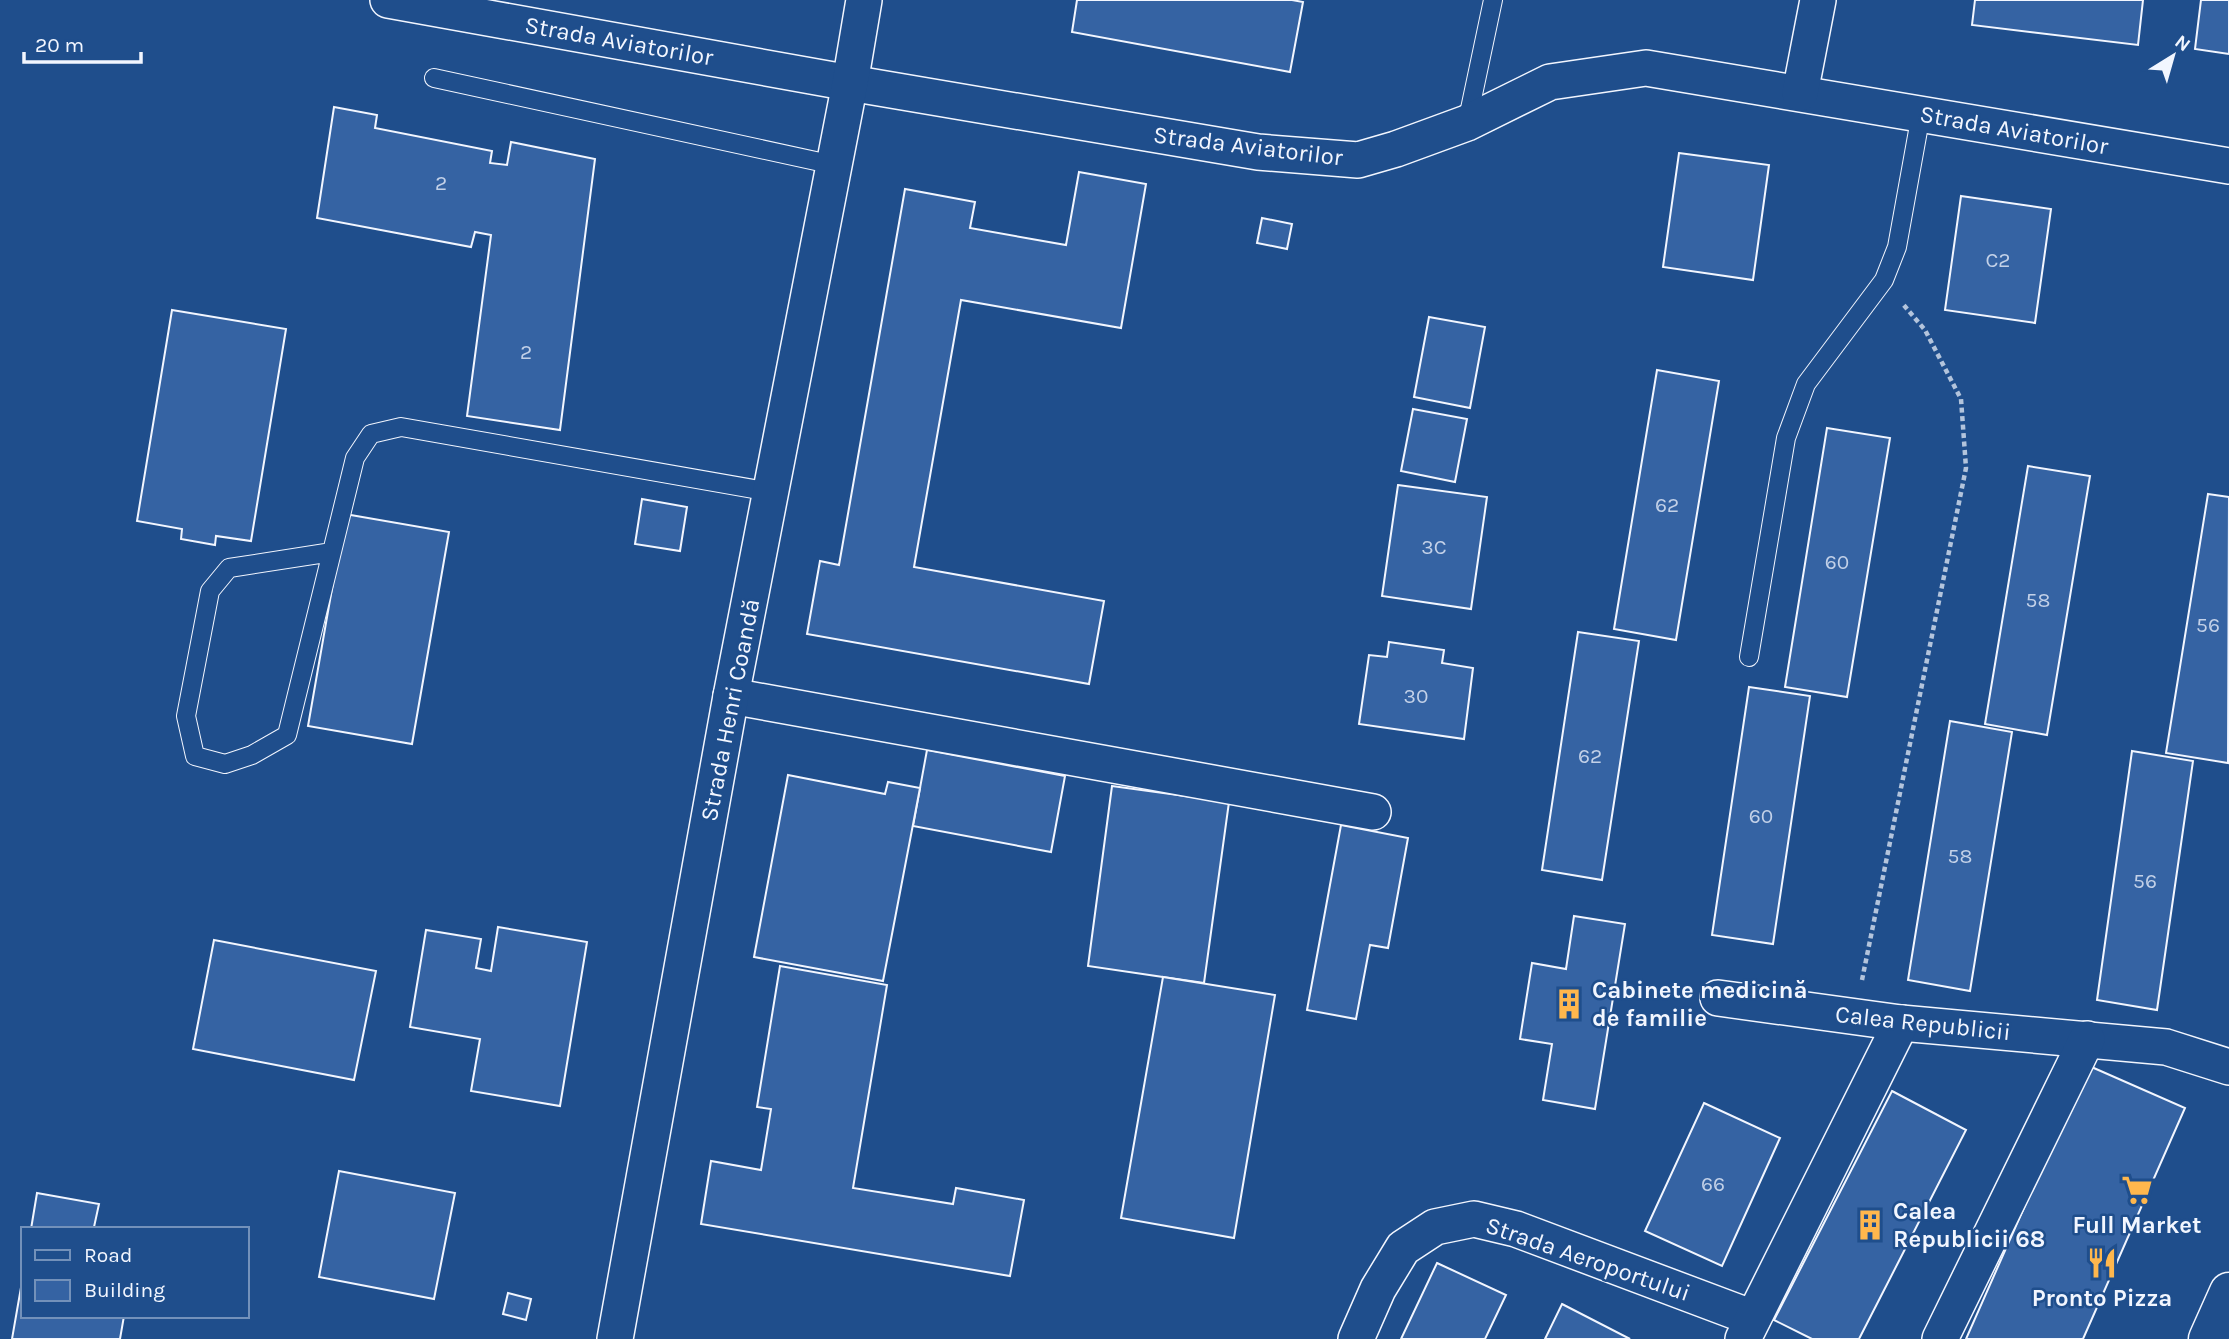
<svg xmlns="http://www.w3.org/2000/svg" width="2229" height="1339" font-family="Karla,sans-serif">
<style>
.building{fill:#3563a3;stroke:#f2f6ff;stroke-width:2}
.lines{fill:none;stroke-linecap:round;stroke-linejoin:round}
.lane-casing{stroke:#f2f6ff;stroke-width:20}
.street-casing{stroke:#f2f6ff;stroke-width:38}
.primary-casing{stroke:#f2f6ff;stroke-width:41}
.path{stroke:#b3c4dc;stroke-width:4.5;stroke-dasharray:5 3.5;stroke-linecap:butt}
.lane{stroke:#1f4e8c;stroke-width:18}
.street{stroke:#1f4e8c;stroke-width:35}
.primary{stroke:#1f4e8c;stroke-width:38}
.labels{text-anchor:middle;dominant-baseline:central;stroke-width:5;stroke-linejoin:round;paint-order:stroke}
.number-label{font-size:21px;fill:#c3d1e8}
.street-label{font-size:24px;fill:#f2f6ff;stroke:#1f4e8c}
.poi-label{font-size:24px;font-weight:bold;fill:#f2f6ff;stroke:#1f4e8c;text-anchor:start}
</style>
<rect width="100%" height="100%" fill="#1f4e8c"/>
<!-- building -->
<g class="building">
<path d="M1077,0H1292L1303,2L1290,72L1072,32Z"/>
<path d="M1975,0H2143L2138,45L1972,25Z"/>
<path d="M2201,0H2229V54L2195,49Z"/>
<path d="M334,107L377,115L375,128L492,151L490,163L507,165L511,142L595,159L560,430L467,416L491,235L475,232L471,247L317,218Z"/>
<path d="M1679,153L1769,165L1753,280L1663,267Z"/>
<path d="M1079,172L1146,184L1121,328L961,300L914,567L1104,601L1089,684L807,634L820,561L839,565L905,189L975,202L970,228L1066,245Z"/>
<path d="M1961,196L2051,209L2035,323L1945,310Z"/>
<path d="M1262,218L1292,224L1287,249L1257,243Z"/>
<path d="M172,310L286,329L251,541L216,536L215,545L181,539L182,529L137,521Z"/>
<path d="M1429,317L1485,327L1470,408L1414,397Z"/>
<path d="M1657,370L1719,381L1676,640L1614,629Z"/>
<path d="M1413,409L1467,419L1455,482L1401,471Z"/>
<path d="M1827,428L1890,438L1847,697L1785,687Z"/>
<path d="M2028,466L2090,476L2047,735L1985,724Z"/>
<path d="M1398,485L1487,497L1471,609L1382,596Z"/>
<path d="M2208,494L2229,497L2228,763L2166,753Z"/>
<path d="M642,499L687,507L680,551L635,544Z"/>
<path d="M345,514L449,532L412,744L308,726Z"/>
<path d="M1578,632L1639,641L1602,880L1542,870Z"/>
<path d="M1389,642L1444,650L1442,663L1473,668L1464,739L1359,724L1369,655L1387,657Z"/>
<path d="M1749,687L1810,696L1773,944L1712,935Z"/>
<path d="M1950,721L2012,732L1970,991L1908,980Z"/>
<path d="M927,750L1065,776L1051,852L913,826Z"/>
<path d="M2132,751L2193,761L2157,1010L2097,1000Z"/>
<path d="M788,775L885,794L888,782L920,788L883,981L754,957Z"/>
<path d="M1112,786L1229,802L1204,983L1088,966Z"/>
<path d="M1341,825L1408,838L1388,948L1370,945L1356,1019L1307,1010Z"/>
<path d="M1574,916L1625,924L1595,1109L1543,1100L1552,1044L1520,1039L1532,963L1566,969Z"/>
<path d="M498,927L587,942L560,1106L471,1091L480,1039L410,1027L426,930L481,939L476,968L491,971Z"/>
<path d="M214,940L376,971L354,1080L193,1049Z"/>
<path d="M780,966L887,985L853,1188L953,1204L956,1188L1024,1200L1010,1276L701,1224L711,1161L761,1170L771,1109L757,1107Z"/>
<path d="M1163,977L1275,995L1234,1238L1121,1218Z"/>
<path d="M2087,1065L2185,1108L2083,1339H1966Z"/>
<path d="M1892,1091L1966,1130L1859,1339H1812L1774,1320Z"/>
<path d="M1704,1103L1780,1138L1722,1266L1645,1231Z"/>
<path d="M339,1171L455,1193L434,1299L319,1277Z"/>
<path d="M37,1193L99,1204L94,1227L101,1229H31Z"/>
<path d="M1437,1263L1506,1295L1485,1339H1401Z"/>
<path d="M23,1276V1316H124L120,1339H12Z"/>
<path d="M508,1293L531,1299L526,1320L503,1314Z"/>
<path d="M1562,1304L1630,1339H1545Z"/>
</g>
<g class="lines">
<!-- lane casing -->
<g class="lane-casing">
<g id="lane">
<path d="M434,78L834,165"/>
<path d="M1467,123L1493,0"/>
<path d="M332,552L229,568L210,591L186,716L195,756L225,764L252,755L287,735L355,458L371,434L401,427L771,492"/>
<path d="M1749,657L1786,438L1806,384L1884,280L1897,247L1921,114"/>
</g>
</g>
<!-- street casing -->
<g class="street-casing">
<g id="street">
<path d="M388,0L850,83L1258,152L1358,160L1396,149L1467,123L1550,82L1646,68L2229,166"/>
<path d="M1800,93L1818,0"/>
<path d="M731,696L1373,812"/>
<path d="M1718,998L1901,1023L2166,1047L2229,1067"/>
<path d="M615,1339L731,696L850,83L864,0"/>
<path d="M1356,1339L1378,1289L1403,1248L1435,1227L1474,1219L1516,1229L1753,1318"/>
<path d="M1743,1339L1901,1023"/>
<path d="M1940,1339L2087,1039"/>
</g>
</g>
<!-- primary casing -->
<g class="primary-casing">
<path id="primary" d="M2208,1339L2229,1292"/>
</g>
<!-- path -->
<path class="path" d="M1862,980L1966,468L1961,399L1925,330L1902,303"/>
<!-- lane -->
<use href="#lane" class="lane"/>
<!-- street -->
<use href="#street" class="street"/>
<!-- primary -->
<use href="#primary" class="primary"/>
</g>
<!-- icons -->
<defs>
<g id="building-bare" transform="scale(2.415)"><path d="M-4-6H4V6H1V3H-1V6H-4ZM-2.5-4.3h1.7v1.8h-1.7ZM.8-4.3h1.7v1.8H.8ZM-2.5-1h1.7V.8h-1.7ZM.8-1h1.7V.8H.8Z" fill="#ffb74d" stroke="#1f4e8c" stroke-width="2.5" paint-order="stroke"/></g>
<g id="supermarket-bare" transform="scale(2.415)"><path d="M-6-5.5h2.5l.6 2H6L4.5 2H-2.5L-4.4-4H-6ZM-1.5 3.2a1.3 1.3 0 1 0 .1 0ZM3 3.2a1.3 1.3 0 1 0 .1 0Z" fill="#ffb74d" stroke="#1f4e8c" stroke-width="2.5" paint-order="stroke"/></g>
<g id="restaurant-bare" transform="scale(2.415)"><path d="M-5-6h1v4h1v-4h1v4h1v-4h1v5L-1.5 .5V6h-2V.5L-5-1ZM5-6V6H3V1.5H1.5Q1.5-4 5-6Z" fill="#ffb74d" stroke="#1f4e8c" stroke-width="2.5" paint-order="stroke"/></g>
</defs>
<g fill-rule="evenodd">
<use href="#building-bare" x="1569" y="1004"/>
<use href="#supermarket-bare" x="2137" y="1190"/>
<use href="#building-bare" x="1870" y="1225"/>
<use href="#restaurant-bare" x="2102" y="1263"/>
</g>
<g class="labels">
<!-- number labels -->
<g class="number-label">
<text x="441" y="183">2</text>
<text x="1998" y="260">C2</text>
<text x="526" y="352">2</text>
<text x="1667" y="505">62</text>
<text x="1434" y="547">3C</text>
<text x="1837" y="562">60</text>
<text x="2038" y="600">58</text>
<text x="2208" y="625">56</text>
<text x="1416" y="696">30</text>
<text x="1590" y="756">62</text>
<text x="1761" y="816">60</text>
<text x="1960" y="856">58</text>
<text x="2145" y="881">56</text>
<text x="1713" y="1184">66</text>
</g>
<!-- street labels -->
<g class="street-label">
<text transform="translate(619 41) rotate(10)">Strada Aviatorilor</text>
<text transform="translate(2014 130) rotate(10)">Strada Aviatorilor</text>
<text transform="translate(1248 146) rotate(7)">Strada Aviatorilor</text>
<text transform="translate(730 710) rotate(-79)">Strada Henri Coandă</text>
<text transform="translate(1923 1023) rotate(6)">Calea Republicii</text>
<text transform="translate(1588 1259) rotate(19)">Strada Aeroportului</text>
</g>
<!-- poi labels -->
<g class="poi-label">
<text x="1592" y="990">Cabinete medicină<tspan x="1592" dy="28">de familie</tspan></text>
<text x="1893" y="1211">Calea<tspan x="1893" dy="28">Republicii 68</tspan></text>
<text x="2137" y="1225" text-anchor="middle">Full Market</text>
<text x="2102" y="1298" text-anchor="middle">Pronto Pizza</text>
</g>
</g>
<!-- legend -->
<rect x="21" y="1227" width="228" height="91" fill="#1f4e8c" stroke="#7391ba" stroke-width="2"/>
<rect x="35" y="1250" width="35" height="10" fill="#1f4e8c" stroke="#7391ba" stroke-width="2"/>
<text x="84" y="1262" font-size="21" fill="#f2f6ff">Road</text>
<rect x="35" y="1280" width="35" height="21" fill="#3563a3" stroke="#7391ba" stroke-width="2"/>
<text x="84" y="1297" font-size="21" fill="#f2f6ff">Building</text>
<!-- north arrow -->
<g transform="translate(2173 56) rotate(37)" stroke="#1f4e8c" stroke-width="5" paint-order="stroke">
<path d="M0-5L12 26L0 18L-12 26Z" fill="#f2f6ff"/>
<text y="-10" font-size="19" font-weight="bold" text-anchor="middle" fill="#f2f6ff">N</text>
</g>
<!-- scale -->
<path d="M24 52v10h117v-10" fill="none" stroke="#f2f6ff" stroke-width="3.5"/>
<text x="35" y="52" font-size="21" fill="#f2f6ff" stroke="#1f4e8c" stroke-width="5" paint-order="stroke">20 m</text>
</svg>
